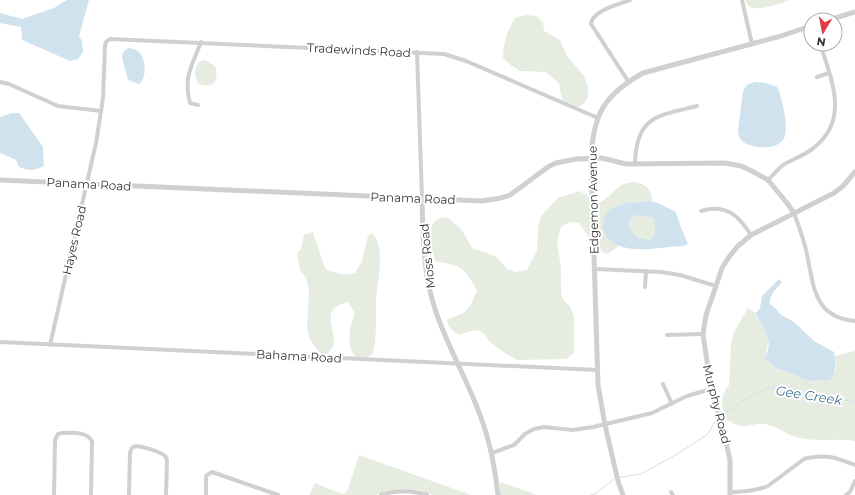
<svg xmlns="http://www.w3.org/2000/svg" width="855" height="495" font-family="Montserrat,sans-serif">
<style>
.green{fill:#e6ecdf}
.water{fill:#cfe2ee;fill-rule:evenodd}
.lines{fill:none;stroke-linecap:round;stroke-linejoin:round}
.stream{stroke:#cfe2ee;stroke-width:1}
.minor{stroke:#d0d0d0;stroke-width:4}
.tertiary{stroke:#d0d0d0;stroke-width:5}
.labels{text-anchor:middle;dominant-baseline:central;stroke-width:4;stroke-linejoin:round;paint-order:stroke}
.street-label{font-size:12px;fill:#333;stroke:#fff}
.water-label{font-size:13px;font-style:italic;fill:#3f7597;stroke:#fff}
</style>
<rect width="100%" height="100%" fill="#fff"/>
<!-- green -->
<g class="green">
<path d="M745,0H789C781,4 756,12 748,6C747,4 746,2 745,0Z"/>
<path d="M527,15L536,16L543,22L544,31L560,40L567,56L584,76L588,86V96L585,102L581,106L578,107L562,100L559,83L546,72L520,71L512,66L503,58C504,39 506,33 516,17Z"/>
<path d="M204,60L215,66C219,80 215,89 199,84C193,77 195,70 198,62Z"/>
<path d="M633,182C646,184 652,188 652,201L633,202L617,245L619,246L607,254L601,251L596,243L594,204C606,203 613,189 624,184C626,183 630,183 633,182Z"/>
<path d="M579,191L587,195L591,202L592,240H591L579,223L570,222L561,227L557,241L561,269V293L564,301L570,306L574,316V353L566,359L517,360C511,357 494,346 489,341C487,339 485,335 483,333C476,327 467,332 459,335C453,331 448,327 447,320L463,313L470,306L477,291C465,267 461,266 435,261L430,243L432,226L435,221L442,217L448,218L461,229L472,248L497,257L507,269L516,272L527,270L537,251L538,228L541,216L558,198Z"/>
<path d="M639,215L653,218C655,226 657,234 650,240C637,237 632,237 629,223L632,217Z"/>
<path d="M312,232L313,233L325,268C336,274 343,276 355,273L362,261L368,236L372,233C387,250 377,279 376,300C375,319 378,336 372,355L367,357H356C345,345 350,326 355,313L348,302C317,309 338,330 333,346C332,348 329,352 327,354L320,353L310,340L307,329L309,290L306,278L300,270L297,253L301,250L304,235Z"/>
<path d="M748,308L756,313L758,320L769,338L766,354L770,362L775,368L795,374L813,381L821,380L836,370V363L835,356L855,351V441C836,438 819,442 800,438C787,436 775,424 763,424C756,423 749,427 742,426C737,426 730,421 725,419L722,405L723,394L729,385L731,343L734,332Z"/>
<path d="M359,455L471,495H433L417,490L403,489L394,490L375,495H309L315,483L342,494L347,492Z"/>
<path d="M500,482L537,495H500Z"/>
</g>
<!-- water -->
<g class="water">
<path d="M67,0H89L79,36L82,41L83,52L78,59L70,61L22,40L21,27L0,23V13L22,19L54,8Z"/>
<path d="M128,48C133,49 137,49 140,53C146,61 147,78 139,84L128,80L122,58L123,52Z"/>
<path d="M756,82L766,83L777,87C781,95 782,102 784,111C785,118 787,128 785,136C780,151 754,149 743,142C739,139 739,135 738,131L743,91L748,84Z"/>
<path d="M12,113H19L43,147L44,166C34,171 29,171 19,167L16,160L0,153V117Z"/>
<path d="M651,201L658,203L676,212L680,225L688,244L684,246C664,246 637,254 617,245C611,242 603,234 603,226C603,201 633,203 651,201ZM639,215L653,218C655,226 657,234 650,240C637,238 632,236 629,223L632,217Z"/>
<path d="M779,279L782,282C776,289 769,295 770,304L776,309L781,315L794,322L814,341L834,352C836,362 837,371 830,380L813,381L802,379L795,374L775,368L770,362L764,360C776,339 762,331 756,313L760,308L762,296Z"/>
</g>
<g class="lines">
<!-- stream -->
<g class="stream">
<path d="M722,415C736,407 751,393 767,389C779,386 789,392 800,395C818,399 837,397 855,402"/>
<path d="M620,477L641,474L679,453L708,434L716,419"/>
<path d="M591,495L595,494L614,479"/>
</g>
<!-- minor -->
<g class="minor">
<path d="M742,0L752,44"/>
<path d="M417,52L422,198"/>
<path d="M817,77L829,73"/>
<path d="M628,81L591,24C592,11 619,4 630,0"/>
<path d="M0,82L9,84L58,106L101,111"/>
<path d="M198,105L190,103C183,77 192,66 201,42"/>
<path d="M635,164C636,116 657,116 697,106"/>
<path d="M768,180C773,175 777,170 783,165C791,160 800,157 808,152C851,124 833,83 820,44"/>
<path d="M701,211C726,203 739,216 751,235"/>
<path d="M794,213C798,224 802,235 805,246C814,280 810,317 855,321"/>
<path d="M595,269L661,272L680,275L716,286"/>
<path d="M645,287L646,271"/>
<path d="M667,335L703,334"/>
<path d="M0,342L597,370"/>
<path d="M50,345L96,143L103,98L105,46L106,42L110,39L444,54L466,61L598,118"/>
<path d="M663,384L672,404"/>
<path d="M492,453L514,445L525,434L534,429L544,427L573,430L593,427L652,413L687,396L711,389"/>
<path d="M671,492L673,495"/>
<path d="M730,492C743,492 755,491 768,486L804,459C827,454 834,457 855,465"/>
<path d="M54,495L55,440L58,434L62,433C72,433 86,431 92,441L91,495"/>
<path d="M129,495L130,453C131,450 131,448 133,447C138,444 161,452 165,456C167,458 167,459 167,462L166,495"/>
<path d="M206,495V477L207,475L212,472L278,495"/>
<path d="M381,495C396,490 412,490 427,495"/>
<path d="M846,495L850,492L855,481"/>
</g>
<!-- tertiary -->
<g class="tertiary">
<path d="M829,20L855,12"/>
<path d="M0,180L482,201L501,198L510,195L548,167L556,163L576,159L602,158L626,164L725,163L741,166L752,171L768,180L787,203L794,213"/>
<path d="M422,198C423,236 423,273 435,309C447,346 467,379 480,415C490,441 495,468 498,495"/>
<path d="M623,495L618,481L605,425L598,385L591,159C593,114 604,95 643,73L781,36L811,26"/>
<path d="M730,495V460L722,425L711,389L703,334L706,315L716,286L722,268L729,257L737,247L751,235L834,193L843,186L855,172"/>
</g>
</g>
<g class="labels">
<!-- street labels -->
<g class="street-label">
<text transform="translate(359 50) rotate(3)">Tradewinds Road</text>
<text transform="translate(89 184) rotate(3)">Panama Road</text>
<text transform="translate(413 198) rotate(2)">Panama Road</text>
<text transform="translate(593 200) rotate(-91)">Edgemon Avenue</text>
<text transform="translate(74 240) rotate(-77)">Hayes Road</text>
<text transform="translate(427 256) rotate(-96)">Moss Road</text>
<text transform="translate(299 356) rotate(3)">Bahama Road</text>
<text transform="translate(717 404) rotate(76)">Murphy Road</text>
</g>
<!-- water labels -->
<g class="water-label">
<text transform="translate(809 395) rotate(9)">Gee Creek</text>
</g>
</g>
<!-- north arrow -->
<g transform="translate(823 32) rotate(190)"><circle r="19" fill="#ffffff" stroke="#adadad"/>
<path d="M0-3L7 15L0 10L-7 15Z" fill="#e63946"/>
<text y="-6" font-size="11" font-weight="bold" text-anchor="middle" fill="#333333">N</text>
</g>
</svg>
